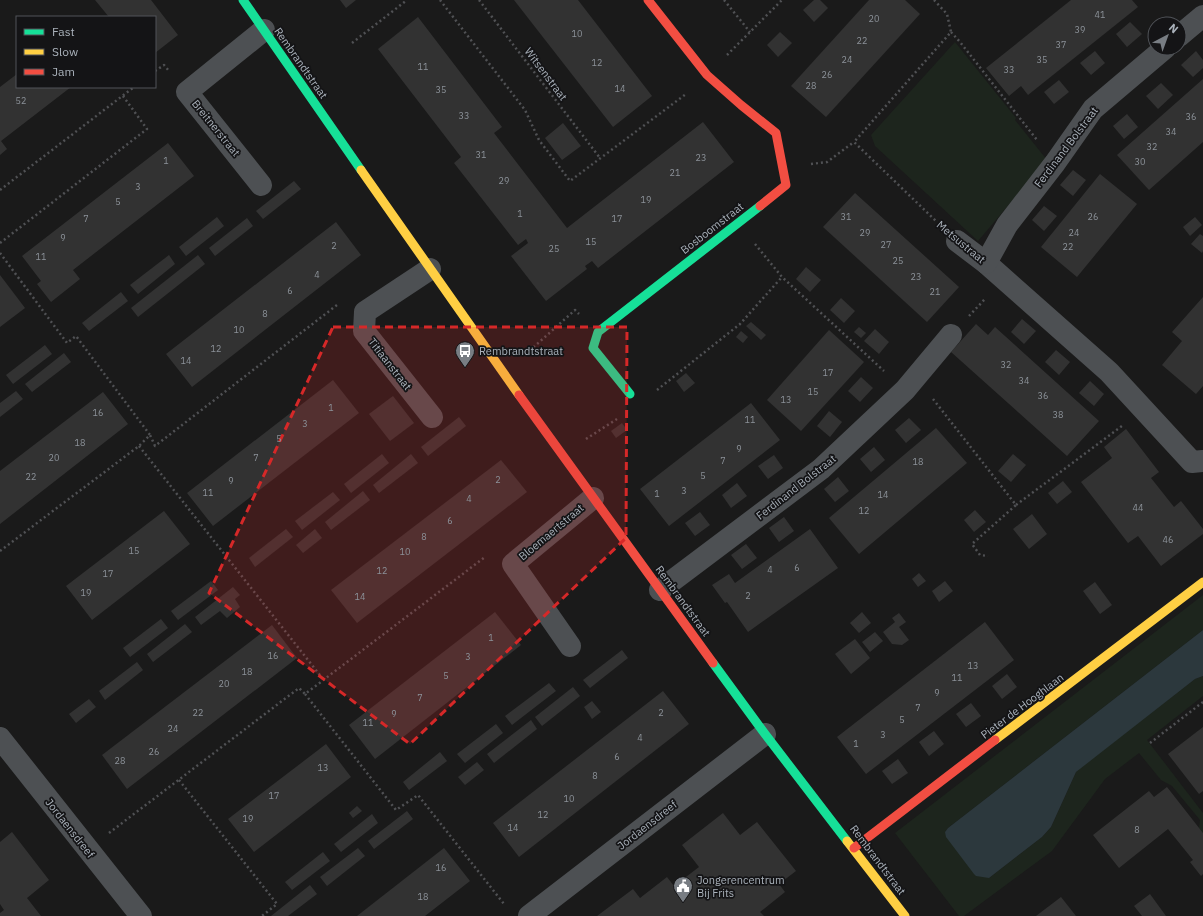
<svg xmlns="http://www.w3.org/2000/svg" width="1203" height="916" font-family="'IBM Plex Sans',sans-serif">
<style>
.green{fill:#1d251d}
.water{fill:#2c383d}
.building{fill:#323232}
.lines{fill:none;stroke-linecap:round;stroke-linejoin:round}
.path{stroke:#505154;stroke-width:2.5;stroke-dasharray:2 3;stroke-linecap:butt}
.street{stroke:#4d5053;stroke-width:22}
.fast{stroke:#16e098;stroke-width:9}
.slow{stroke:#ffcf43;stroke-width:9}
.jam{stroke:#f24e42;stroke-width:9}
.marked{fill:#d62828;fill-opacity:0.2;stroke:#d62828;stroke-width:3;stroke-dasharray:8 5;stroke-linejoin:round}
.labels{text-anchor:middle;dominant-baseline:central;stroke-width:3.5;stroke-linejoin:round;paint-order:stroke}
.number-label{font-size:9px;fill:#8c9299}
.street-label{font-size:11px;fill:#aab2bb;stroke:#141416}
.poi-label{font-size:11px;fill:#aab2bb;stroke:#141416;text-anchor:start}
</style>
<rect width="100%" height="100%" fill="#1a1a1a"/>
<!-- green -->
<g class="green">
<path d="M955,42L1016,118L1015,120L1047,160L978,241L875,146L871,135Z"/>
<path d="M1203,595V630L948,828L945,832L989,878L1042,837L1051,827L1076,772L1081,767L1195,679L1203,676V696L1147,740L1203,813V833L1199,828L1200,820L1172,786L1161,780L1139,753L1105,779L1052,851L964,916H959L895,833Z"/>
</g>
<!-- water -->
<path class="water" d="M1203,630V676L1195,679L1076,772L1051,827L1042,837L989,878L976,876L974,874L946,837L945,832L948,828Z"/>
<!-- building -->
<g class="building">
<path d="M95,0H151L178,35L155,53V17H109Z"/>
<path d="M340,0H356L346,8Z"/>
<path d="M514,0H578L652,96L613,127Z"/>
<path d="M814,0H820L828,8L814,22L803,10Z"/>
<path d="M869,0H905L920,14L826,117L791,86Z"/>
<path d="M1071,0H1132L1138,7L1028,95L1021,86L1009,96L986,68Z"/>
<path d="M418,17L502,127L494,133L567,228L703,122L734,162L598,268L592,261L585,266L587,269L546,301L511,256L528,243L526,239L518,245L454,163L461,157L378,49Z"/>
<path d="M1130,22L1142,34L1127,47L1116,34Z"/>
<path d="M780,32L792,43L778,57L767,45Z"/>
<path d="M1095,51L1105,63L1091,75L1080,63Z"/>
<path d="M1196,51L1203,60V68L1193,77L1181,65Z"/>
<path d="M17,74V87H71L1,141L7,149L0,155V87Z"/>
<path d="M1203,79V142L1149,190L1117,155Z"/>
<path d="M1059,80L1069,92L1054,104L1044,92Z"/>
<path d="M1161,83L1173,95L1158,109L1146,96Z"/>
<path d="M1127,114L1138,127L1124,139L1113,126Z"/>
<path d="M563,123L581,146L562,160L545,138Z"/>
<path d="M168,143L194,176L73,270L80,279L51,302L37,284L41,281L22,256Z"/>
<path d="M1073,170L1086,180L1073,196L1060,185Z"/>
<path d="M1100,174L1137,204L1077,277L1041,247Z"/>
<path d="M294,181L301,189L263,219L256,211Z"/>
<path d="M855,193L959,287L927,322L823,227Z"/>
<path d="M1044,206L1057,216L1044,231L1032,220Z"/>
<path d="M217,217L224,226L186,256L179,247Z"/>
<path d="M1195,217L1202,225L1190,236L1183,227Z"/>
<path d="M247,218L253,226L215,256L209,248Z"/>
<path d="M336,222L361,255L192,387L166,354Z"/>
<path d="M1200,234L1203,236V251L1202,253L1191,244Z"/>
<path d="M169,255L175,264L138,294L130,285Z"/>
<path d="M198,255L205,264L138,317L131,308Z"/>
<path d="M806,267L821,280L810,292L796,279Z"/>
<path d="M0,275L25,308L0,327Z"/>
<path d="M121,292L128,301L89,331L82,323Z"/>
<path d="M1203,297V386L1196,394L1162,365L1182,341L1172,332Z"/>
<path d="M841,298L855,311L844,323L830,310Z"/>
<path d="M1022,319L1036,331L1024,344L1011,332Z"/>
<path d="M751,322L766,335L761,340L746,326Z"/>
<path d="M976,324L988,335L995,327L1099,421L1067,456L951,352Z"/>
<path d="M859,327L866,333L861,338L854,332Z"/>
<path d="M875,329L889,342L879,354L864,341Z"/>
<path d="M829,330L864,362L801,431L767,400Z"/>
<path d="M741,331L748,337L743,343L736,337Z"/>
<path d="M45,345L52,354L13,384L6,375Z"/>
<path d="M1056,350L1070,362L1059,375L1045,362Z"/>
<path d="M64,353L71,362L32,392L25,384Z"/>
<path d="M686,373L695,383L684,392L676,381Z"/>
<path d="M861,377L873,388L860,402L848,391Z"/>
<path d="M333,380L359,413L213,526L187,493Z"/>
<path d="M1090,381L1104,394L1094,406L1079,393Z"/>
<path d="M16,391L23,399L0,417V403Z"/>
<path d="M103,392L128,424L0,524V471Z"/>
<path d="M393,396L414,423L390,441L369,414Z"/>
<path d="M751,403L780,440L669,526L640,489Z"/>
<path d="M829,411L842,422L830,437L817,426Z"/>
<path d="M459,417L466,426L428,456L421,447Z"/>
<path d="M909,418L921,430L906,443L895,430Z"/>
<path d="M622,423L627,430L616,438L611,431Z"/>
<path d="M936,428L967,463L859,554L829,518Z"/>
<path d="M1126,429L1159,472L1151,478L1174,507L1181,501L1203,529V534L1161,566L1138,536L1128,543L1081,482L1112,458L1104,447Z"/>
<path d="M874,447L885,460L871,472L860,459Z"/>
<path d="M382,454L389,463L351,493L344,484Z"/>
<path d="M411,454L418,463L379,493L373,485Z"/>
<path d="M1013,454L1026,465L1011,482L998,471Z"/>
<path d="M774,455L783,468L768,479L758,466Z"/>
<path d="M501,460L527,492L357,623L331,590Z"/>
<path d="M838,477L849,491L835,502L824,489Z"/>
<path d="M1063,481L1072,492L1057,504L1048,493Z"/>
<path d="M737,483L747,496L731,508L722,495Z"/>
<path d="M363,491L370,500L331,530L325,522Z"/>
<path d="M333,492L340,500L302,530L295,521Z"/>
<path d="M975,510L986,522L974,532L964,520Z"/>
<path d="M164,511L190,544L92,620L66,586Z"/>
<path d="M700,512L710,525L695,536L685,523Z"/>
<path d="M1032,514L1047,534L1029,549L1013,529Z"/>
<path d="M784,517L794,531L779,542L769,528Z"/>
<path d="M286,529L293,537L255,567L249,558Z"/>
<path d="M315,529L322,538L303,553L296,545Z"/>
<path d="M810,529L838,568L748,632L727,602L725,603L712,585L729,574L735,583Z"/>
<path d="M746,544L757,558L742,569L731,555Z"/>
<path d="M919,573L926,581L918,587L912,579Z"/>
<path d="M211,581L218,590L178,620L171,611Z"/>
<path d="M945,581L953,591L939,602L932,591Z"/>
<path d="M1095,582L1112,605L1100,614L1083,591Z"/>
<path d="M233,587L240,595L235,599L240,607L227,618L220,611L201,625L195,617Z"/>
<path d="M495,612L521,645L375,759L349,725Z"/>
<path d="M862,612L871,623L859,633L850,623Z"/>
<path d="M899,613L906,622L899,627L909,640L902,645L892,644L883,632L895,622L892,618Z"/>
<path d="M161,619L168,628L130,657L123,648Z"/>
<path d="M985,622L1014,660L866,774L837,737Z"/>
<path d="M185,624L192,632L153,662L147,654Z"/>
<path d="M272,625L297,658L127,789L102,755Z"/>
<path d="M875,632L883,641L870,652L862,642Z"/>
<path d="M855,639L870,658L851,674L835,654Z"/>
<path d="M622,650L628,658L590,688L583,680Z"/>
<path d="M137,662L143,670L105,700L99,691Z"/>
<path d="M1007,674L1017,687L1002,699L992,686Z"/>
<path d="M549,683L556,691L512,725L505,716Z"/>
<path d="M573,687L580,696L542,726L535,717Z"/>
<path d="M663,691L689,724L519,857L493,823Z"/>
<path d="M89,699L96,707L76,723L69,714Z"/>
<path d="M592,701L601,712L592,719L584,707Z"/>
<path d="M971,703L981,716L966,727L956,714Z"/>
<path d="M531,720L537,729L494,763L487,754Z"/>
<path d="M496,724L503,733L465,763L457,754Z"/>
<path d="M1203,727V791L1199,794L1168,754Z"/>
<path d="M934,731L944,744L929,756L919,742Z"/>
<path d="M326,744L351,777L254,852L228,819Z"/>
<path d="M440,752L447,761L409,790L403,782Z"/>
<path d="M898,759L908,773L892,784L882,771Z"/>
<path d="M477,762L484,770L465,785L458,777Z"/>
<path d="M1167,787L1203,833V874L1201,876L1190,862L1193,860L1168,829L1119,868L1093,835L1149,791L1154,797Z"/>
<path d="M357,806L362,811L353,818L349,813Z"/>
<path d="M407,811L413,819L374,849L368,841Z"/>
<path d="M723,813L740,835L757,822L796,871L779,884L785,892L760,912L764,916H597L633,889L640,898L667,877L674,886L699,867L682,845Z"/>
<path d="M372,814L378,823L341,852L334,844Z"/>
<path d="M12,832L49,880L27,898L41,916H0V913L4,910L0,904V842Z"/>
<path d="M358,848L365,856L327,886L320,877Z"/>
<path d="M444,848L470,881L425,916H357Z"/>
<path d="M323,852L330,861L292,890L285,882Z"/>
<path d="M310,885L317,894L288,916H271Z"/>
<path d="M1150,894L1166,916H1142L1134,906Z"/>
<path d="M1061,897L1076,916H1036Z"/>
</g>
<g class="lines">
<!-- path -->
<g class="path">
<path d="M440,0L525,110L539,140L570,181L686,94"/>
<path d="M479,0L600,158"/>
<path d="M724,0L750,32"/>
<path d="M934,0L947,14L951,32L854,142L937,222"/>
<path d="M951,32L960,42L1037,140"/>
<path d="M352,43L407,0"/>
<path d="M727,55L782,0"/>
<path d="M155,71L164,65L169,71"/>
<path d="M811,164L827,162L854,142"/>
<path d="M0,190L134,87"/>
<path d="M0,243L147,129L123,96"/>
<path d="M755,244L782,277L884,371"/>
<path d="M0,253L67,343L76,336L150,435"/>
<path d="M969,316L985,299"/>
<path d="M526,354L575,310L579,314"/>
<path d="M657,390L740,324L782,277"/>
<path d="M933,399L1016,505L972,544L980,555L988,556"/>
<path d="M586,439L617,419"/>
<path d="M139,446L323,679"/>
<path d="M1016,505L1122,426"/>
<path d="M0,551L139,446L150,435L155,446L337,305"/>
<path d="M305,694L396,810L418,795L504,904"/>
<path d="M1150,743L1203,702"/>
<path d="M179,780L277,904L262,916"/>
<path d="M109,833L299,688L305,694L485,557"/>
</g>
<!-- street -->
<g class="street">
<path d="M1179,36L1203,16"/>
<path d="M261,185L187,92L264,30"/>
<path d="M957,241L986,263L1109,372L1192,462L1203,461"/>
<path d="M986,263L1007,225L1055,163L1093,109L1165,48"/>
<path d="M430,269L365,312L364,331L432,417"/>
<path d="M660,590L821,469L905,390L951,335"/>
<path d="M570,646L513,564L593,498"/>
<path d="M0,738L141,916"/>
<path d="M529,916L765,734"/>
</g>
<!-- fast -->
<g class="fast">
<path d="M243,0L361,170"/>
<path d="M630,394L593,348L598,332L760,206"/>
<path d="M713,663L765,734L847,841"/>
</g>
<!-- slow -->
<g class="slow">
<path d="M361,170L519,395"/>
<path d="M995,740L1203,582"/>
<path d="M847,841L905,916"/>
</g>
<!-- jam -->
<g class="jam">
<path d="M648,0L707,75L741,105L776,133L786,185L760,206"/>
<path d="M519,395L713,663"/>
<path d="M854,848L995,740"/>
</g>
</g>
<!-- marked area -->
<path class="marked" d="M333,327H627L626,538L410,744L209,593Z"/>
<!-- icons -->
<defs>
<g id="bus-pin" transform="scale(1)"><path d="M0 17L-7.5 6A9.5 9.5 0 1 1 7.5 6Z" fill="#787d83" stroke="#141416"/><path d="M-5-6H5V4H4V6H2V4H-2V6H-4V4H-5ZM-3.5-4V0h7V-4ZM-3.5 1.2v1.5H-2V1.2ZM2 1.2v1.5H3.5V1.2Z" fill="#fff"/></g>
<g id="civic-pin" transform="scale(1)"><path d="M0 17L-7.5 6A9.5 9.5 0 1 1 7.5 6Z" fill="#787d83" stroke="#141416"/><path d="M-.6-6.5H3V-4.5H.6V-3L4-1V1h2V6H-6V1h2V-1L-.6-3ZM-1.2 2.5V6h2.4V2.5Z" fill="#fff"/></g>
</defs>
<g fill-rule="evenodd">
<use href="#bus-pin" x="465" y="351"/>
<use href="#civic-pin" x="683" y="886"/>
</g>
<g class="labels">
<!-- number labels -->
<g class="number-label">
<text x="1100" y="14">41</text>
<text x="874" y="18">20</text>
<text x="1080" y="29">39</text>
<text x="577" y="33">10</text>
<text x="862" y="40">22</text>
<text x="1061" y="44">37</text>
<text x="847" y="59">24</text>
<text x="1042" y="59">35</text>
<text x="597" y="62">12</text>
<text x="423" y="66">11</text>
<text x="1009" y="69">33</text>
<text x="827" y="74">26</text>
<text x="811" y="85">28</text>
<text x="620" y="88">14</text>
<text x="441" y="89">35</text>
<text x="21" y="100">52</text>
<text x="464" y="115">33</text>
<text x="1191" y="116">36</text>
<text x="1171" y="131">34</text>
<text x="1152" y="146">32</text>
<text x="481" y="154">31</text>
<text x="701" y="157">23</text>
<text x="166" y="160">1</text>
<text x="1140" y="161">30</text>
<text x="675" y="172">21</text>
<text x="504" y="180">29</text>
<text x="138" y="186">3</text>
<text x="646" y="199">19</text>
<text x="118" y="201">5</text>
<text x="520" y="213">1</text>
<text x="846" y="216">31</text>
<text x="1093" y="216">26</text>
<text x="86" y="218">7</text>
<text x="617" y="218">17</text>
<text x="865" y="232">29</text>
<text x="1074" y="232">24</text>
<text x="63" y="237">9</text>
<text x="591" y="241">15</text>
<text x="886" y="244">27</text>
<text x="334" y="245">2</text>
<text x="1068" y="246">22</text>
<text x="554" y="248">25</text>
<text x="41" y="256">11</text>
<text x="898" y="260">25</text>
<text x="317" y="274">4</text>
<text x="916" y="276">23</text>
<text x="290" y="290">6</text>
<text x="935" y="291">21</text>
<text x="265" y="313">8</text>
<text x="239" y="329">10</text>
<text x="216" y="348">12</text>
<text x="186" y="360">14</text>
<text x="1006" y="364">32</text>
<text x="828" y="372">17</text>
<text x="1024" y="380">34</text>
<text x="813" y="391">15</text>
<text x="1043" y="395">36</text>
<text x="786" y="399">13</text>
<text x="331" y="407">1</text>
<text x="98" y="412">16</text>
<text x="1058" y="414">38</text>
<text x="750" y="419">11</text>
<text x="305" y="423">3</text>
<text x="279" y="438">5</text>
<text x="80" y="442">18</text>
<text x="739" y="448">9</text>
<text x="54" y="457">20</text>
<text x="256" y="457">7</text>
<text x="723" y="460">7</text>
<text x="918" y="461">18</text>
<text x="703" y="475">5</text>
<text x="31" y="476">22</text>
<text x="498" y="479">2</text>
<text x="231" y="480">9</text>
<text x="684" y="490">3</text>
<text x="208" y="492">11</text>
<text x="657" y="493">1</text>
<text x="883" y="494">14</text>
<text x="469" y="498">4</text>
<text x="1138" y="507">44</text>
<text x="864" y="510">12</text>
<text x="450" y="520">6</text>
<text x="424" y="536">8</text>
<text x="1168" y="539">46</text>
<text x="134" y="550">15</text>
<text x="405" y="551">10</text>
<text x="797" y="567">6</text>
<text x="770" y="569">4</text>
<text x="382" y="570">12</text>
<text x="108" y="573">17</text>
<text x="86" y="592">19</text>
<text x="748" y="595">2</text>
<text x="360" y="596">14</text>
<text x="491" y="637">1</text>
<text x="273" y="655">16</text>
<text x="468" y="656">3</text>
<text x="973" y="665">13</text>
<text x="247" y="671">18</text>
<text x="446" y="675">5</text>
<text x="957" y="677">11</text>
<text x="224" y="683">20</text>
<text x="937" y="692">9</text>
<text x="420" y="697">7</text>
<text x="918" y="707">7</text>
<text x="198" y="712">22</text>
<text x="661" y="712">2</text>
<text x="394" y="713">9</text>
<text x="902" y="719">5</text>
<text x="368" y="722">11</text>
<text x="173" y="728">24</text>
<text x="883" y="734">3</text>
<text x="640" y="737">4</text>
<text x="856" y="743">1</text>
<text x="154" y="751">26</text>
<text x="617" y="756">6</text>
<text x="120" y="760">28</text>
<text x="323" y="767">13</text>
<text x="595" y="775">8</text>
<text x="274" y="795">17</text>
<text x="569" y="798">10</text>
<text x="543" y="814">12</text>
<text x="248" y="818">19</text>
<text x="513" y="827">14</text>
<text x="1137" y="829">8</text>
<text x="441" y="867">16</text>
<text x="423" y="896">18</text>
</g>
<!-- street labels -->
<g class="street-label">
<text transform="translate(301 63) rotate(55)">Rembrandtstraat</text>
<text transform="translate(546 74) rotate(53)">Witsenstraat</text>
<text transform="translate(216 128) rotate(51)">Breitnerstraat</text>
<text transform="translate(1066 147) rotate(-53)">Ferdinand Bolstraat</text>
<text transform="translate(712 228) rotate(-38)">Bosboomstraat</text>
<text transform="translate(961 242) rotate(40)">Metsustraat</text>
<text transform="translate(390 364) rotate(52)">Titiaanstraat</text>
<text transform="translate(796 487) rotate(-38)">Ferdinand Bolstraat</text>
<text transform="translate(551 532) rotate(-40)">Bloemaertstraat</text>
<text transform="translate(683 601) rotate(54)">Rembrandtstraat</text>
<text transform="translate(1022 706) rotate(-37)">Pieter de Hooghlaan</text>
<text transform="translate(647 825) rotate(-38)">Jordaensdreef</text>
<text transform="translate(70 828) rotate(52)">Jordaensdreef</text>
<text transform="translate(878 860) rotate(53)">Rembrandtstraat</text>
</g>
<!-- poi labels -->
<g class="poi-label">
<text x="479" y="351">Rembrandtstraat</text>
<text x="697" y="880">Jongerencentrum<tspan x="697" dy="13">Bij Frits</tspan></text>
</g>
</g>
<!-- legend -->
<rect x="16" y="16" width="140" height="72" fill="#141416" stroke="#505358"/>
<rect x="24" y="29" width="20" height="6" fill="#16e098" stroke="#505358"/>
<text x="52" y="36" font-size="12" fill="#aab2bb">Fast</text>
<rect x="24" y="49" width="20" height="6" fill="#ffcf43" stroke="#505358"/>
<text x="52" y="56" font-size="12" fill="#aab2bb">Slow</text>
<rect x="24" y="69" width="20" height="6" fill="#f24e42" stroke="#505358"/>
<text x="52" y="76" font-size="12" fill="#aab2bb">Jam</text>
<!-- north arrow -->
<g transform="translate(1167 36) rotate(41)"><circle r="19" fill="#141416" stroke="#505358"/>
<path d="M0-3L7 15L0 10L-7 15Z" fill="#787d83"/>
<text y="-6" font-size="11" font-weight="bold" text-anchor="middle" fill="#aab2bb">N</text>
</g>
</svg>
